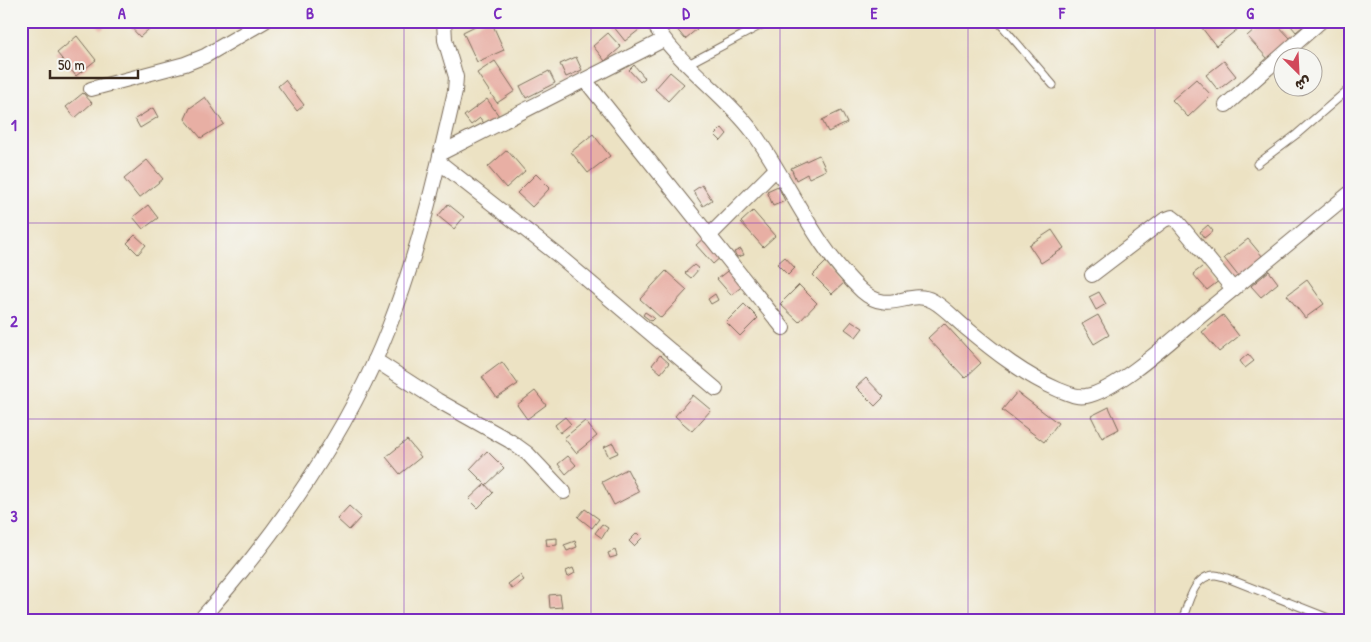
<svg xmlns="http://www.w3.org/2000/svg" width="1371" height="642" font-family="'Patrick Hand','Playpen Sans Arabic',sans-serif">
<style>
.building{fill:#e8afa4}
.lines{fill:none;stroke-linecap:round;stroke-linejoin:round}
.service-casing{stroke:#796a58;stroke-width:9}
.minor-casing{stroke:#796a58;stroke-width:16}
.service{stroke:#fff;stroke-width:7}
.minor{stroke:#fff;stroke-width:14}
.grid{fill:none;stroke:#7b2cbf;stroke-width:1;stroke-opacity:0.55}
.neatline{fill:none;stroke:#7b2cbf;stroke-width:2}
.grid-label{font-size:16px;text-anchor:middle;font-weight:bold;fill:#7b2cbf}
</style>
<rect width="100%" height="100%" fill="#f6f6f2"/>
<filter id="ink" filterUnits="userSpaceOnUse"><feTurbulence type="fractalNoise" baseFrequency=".02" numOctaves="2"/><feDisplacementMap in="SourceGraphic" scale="10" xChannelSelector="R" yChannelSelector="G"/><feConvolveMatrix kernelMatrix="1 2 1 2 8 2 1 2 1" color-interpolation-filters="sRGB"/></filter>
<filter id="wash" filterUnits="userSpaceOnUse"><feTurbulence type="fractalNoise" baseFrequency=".0096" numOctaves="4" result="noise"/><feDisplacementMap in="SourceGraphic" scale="20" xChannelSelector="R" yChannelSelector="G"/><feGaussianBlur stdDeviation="1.12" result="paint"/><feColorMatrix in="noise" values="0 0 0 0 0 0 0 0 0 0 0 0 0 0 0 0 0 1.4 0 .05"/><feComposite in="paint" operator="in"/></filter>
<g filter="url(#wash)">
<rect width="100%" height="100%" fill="#ece2c3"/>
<g id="blocks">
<!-- building -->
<g class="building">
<path d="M93,21H111L101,30Z"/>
<path d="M125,21H142L149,29L140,37Z"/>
<path d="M485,21H491L504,50L477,62L463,32Z"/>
<path d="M609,21H640L644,26L625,41Z"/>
<path d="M670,21H690L697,29L685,39Z"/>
<path d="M1211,21H1248L1216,46L1202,28Z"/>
<path d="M1264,21H1274L1291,39L1268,59L1247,36Z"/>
<path d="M1287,21H1309L1296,32Z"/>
<path d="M608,33L621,47L605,61L593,46Z"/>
<path d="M77,36L96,60L76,76L57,53Z"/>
<path d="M576,57L582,70L566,77L560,64Z"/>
<path d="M495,61L515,91L497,103L477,73Z"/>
<path d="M1224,61L1236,76L1218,90L1206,75Z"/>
<path d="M634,65L645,78L640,82L629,70Z"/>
<path d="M549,71L555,83L526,98L520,86Z"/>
<path d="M670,72L684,84L668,101L655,89Z"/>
<path d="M1196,79L1211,95L1188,117L1172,100Z"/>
<path d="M285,80L304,105L297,111L278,86Z"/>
<path d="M83,93L92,103L75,118L66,107Z"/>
<path d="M205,97L224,124L201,138L185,119L190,108Z"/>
<path d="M487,99L499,116L486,126L480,118L471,125L464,116Z"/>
<path d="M153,108L158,117L140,128L135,119Z"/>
<path d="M841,111L847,123L828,132L822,120Z"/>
<path d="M722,128L727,134L721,141L715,135Z"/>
<path d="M593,134L610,156L588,173L571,152Z"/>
<path d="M507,150L525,171L506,188L488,167Z"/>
<path d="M819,155L826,170L809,178L807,174L796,180L791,168Z"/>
<path d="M147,160L163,179L139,198L124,179Z"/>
<path d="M536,174L550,188L532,207L517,193Z"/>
<path d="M702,185L712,200L703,206L693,191Z"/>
<path d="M778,186L785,201L773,206L767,191Z"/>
<path d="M448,204L464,217L454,229L438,216Z"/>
<path d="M148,205L158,218L143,229L133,217Z"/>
<path d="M753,211L775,236L763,247L741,222Z"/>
<path d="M1208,225L1213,231L1204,238L1200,232Z"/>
<path d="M1052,230L1064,248L1041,263L1029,245Z"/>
<path d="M135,235L146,245L138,254L127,243Z"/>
<path d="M705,237L722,256L713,264L696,245Z"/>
<path d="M1248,239L1263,257L1239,277L1224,258Z"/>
<path d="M741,249L744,255L737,257L734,252Z"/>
<path d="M785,257L795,268L788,275L777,264Z"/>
<path d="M826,262L845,282L832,294L813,275Z"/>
<path d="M1207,263L1220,280L1207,290L1193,274Z"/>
<path d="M694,265L699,269L691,278L685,273Z"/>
<path d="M731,268L744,285L731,295L717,279Z"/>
<path d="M666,271L687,290L661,318L640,299Z"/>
<path d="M1269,271L1278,283L1261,297L1251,286Z"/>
<path d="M1307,280L1324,304L1305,318L1287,295Z"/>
<path d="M799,285L817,303L799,322L780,304Z"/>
<path d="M1099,292L1106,304L1096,310L1089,297Z"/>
<path d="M715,294L718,300L711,304L708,299Z"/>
<path d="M744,304L758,318L740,336L726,322Z"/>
<path d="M645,312L654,318L651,321L643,315Z"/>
<path d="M1098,315L1109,335L1094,344L1082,324Z"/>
<path d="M1223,315L1239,336L1219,352L1202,332Z"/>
<path d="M852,321L863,328L856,337L845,329Z"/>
<path d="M944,323L981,363L965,378L928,338Z"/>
<path d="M1248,354L1254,361L1245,368L1240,361Z"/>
<path d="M660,355L669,363L661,373L652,365Z"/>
<path d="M502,362L518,384L497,398L482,377Z"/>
<path d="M866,378L884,397L875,406L856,387Z"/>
<path d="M535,391L546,405L527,419L517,405Z"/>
<path d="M1017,392L1058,423L1044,442L1002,410Z"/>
<path d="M693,395L711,410L692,431L675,416Z"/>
<path d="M1109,407L1119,429L1102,438L1091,416Z"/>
<path d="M565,417L571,424L560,433L555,425Z"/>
<path d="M585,421L597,436L576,453L564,438Z"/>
<path d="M407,440L421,457L400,474L386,457Z"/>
<path d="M613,443L618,453L609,457L604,447Z"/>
<path d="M487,451L504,468L486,485L470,469Z"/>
<path d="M568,456L576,465L566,474L558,464Z"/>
<path d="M627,469L639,492L614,505L602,482Z"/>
<path d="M485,484L493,493L478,508L469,499Z"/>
<path d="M349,506L361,517L349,530L337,519Z"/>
<path d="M585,509L599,519L592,528L578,517Z"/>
<path d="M602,524L608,528L602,538L595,533Z"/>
<path d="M637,533L642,538L634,546L629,541Z"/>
<path d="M557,538V545L547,546L546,539Z"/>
<path d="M575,541L577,547L567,551L564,545Z"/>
<path d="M615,550L617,556L610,558L608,553Z"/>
<path d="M573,568L575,573L568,577L566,571Z"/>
<path d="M520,575L524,580L512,589L508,584Z"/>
<path d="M560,594L562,607L550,608L549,595Z"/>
</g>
</g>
</g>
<g filter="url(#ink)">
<use href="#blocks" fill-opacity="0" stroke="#796a58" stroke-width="1"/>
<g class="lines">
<!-- service casing -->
<g class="service-casing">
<g id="service">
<path d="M998,21L1053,85"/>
<path d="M688,64L769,21"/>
<path d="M1257,164L1297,134L1350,88"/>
<path d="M1182,621C1188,605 1193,575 1215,575C1219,575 1223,577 1227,578L1336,621"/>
</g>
</g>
<!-- minor casing -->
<g class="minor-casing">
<g id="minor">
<path d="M652,21C677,64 723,92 753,132C790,183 814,247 862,291C890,316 909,288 933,301C944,307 955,319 966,328C995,352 1024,375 1059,390C1068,393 1076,398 1086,396C1116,391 1173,339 1197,319C1248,277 1299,235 1350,193"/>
<path d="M585,80L783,328"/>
<path d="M91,89L185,64L205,56L265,21"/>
<path d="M1226,105L1321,21"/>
<path d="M441,153L663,40"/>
<path d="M439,162L559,256L716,389"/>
<path d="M709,236L776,169"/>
<path d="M1092,275L1164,220L1172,217L1177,221L1233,289"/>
<path d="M375,360L437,400L510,441L528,454L564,492"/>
<path d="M199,621C274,538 349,431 389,327C419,251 437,170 455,91L456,77L445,40L444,21"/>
</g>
</g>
<!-- service -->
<use href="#service" class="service"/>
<!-- minor -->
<use href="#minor" class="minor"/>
</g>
</g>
<!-- grid -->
<path class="grid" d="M216,21V621M404,21V621M591,21V621M780,21V621M968,21V621M1155,21V621M21,223H1350M21,419H1350"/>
<!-- margin -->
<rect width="1371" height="642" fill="none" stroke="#f6f6f2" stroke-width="55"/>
<!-- north arrow -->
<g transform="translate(1298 72) rotate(156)"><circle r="24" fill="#f6f6f2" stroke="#aba49d"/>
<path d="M0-4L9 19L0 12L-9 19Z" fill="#d1495b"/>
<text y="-8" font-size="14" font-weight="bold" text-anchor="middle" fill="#3b2a1e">ش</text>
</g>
<!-- scale -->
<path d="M50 70v8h88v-8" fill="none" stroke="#3b2a1e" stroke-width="2.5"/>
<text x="58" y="70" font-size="15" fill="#3b2a1e" stroke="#f6f6f2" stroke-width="4" paint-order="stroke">50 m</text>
<rect x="28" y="28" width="1316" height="586" class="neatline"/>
<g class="grid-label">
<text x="122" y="19">A</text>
<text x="310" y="19">B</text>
<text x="498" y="19">C</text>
<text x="686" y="19">D</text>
<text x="874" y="19">E</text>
<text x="1062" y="19">F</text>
<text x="1250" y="19">G</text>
<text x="14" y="131">1</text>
<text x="14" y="327">2</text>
<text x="14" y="522">3</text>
</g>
</svg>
